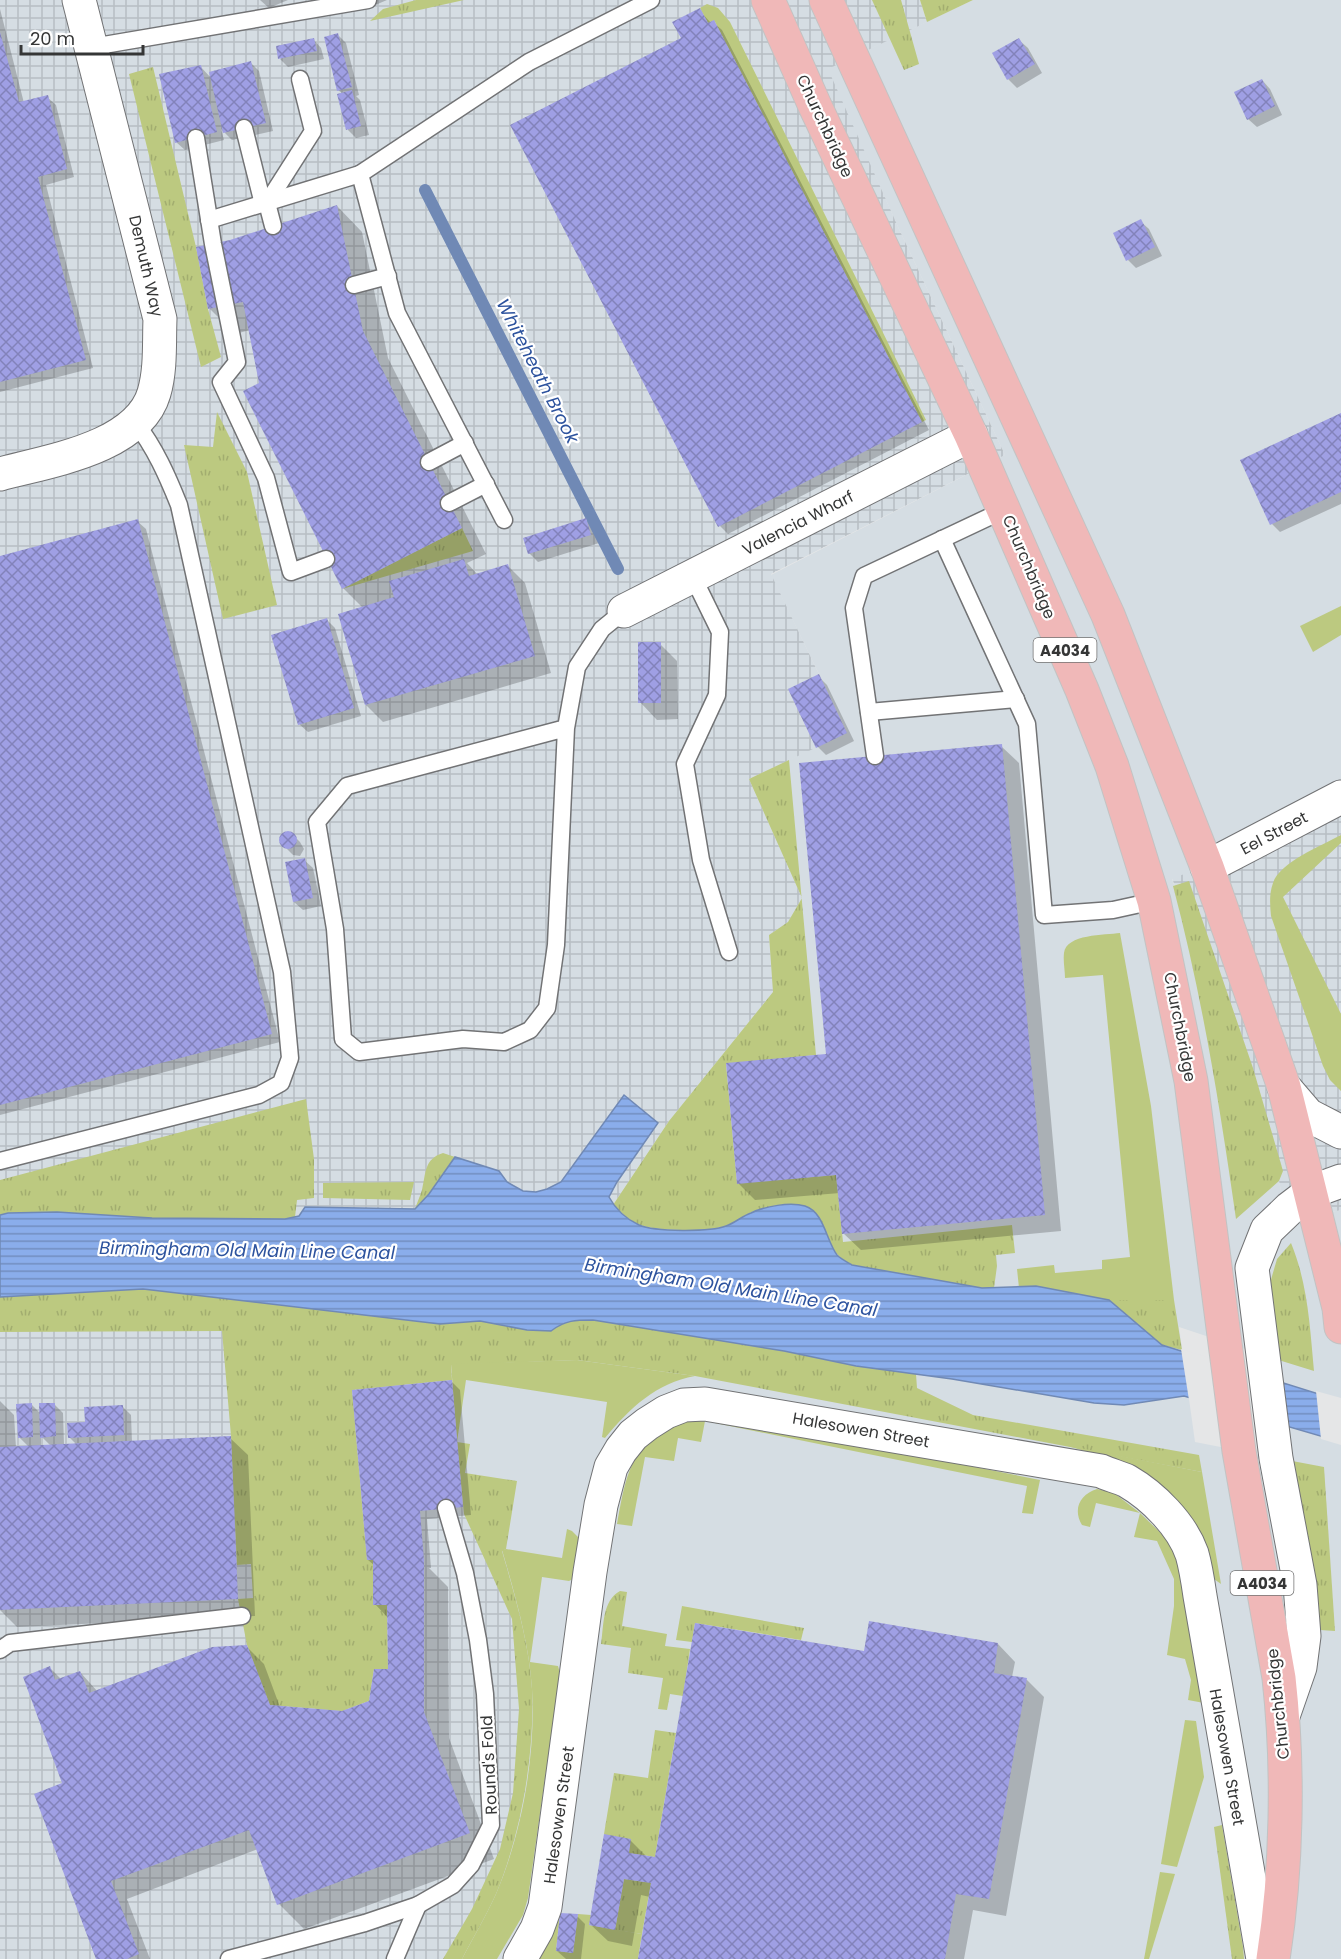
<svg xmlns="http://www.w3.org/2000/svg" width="1341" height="1959" font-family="Poppins,sans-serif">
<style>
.built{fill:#d5dde3;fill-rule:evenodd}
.industrial{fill:url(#industrial-grid)}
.grass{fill:url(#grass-tufts)}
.garden{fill:#bcc980}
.water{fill:url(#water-rules);stroke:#7089b5;stroke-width:1.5}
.pier{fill:#e5e6e7}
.shadow{fill:#0003;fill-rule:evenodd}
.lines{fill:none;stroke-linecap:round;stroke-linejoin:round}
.stream{stroke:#7089b5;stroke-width:12}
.building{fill:url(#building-cross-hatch)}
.service-casing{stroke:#727375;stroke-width:19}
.minor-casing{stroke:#727375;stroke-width:35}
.tertiary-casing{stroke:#727375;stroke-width:35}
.primary-casing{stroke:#c2c3c3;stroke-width:35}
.service{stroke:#fff;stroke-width:16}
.minor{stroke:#fff;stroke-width:33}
.tertiary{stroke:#fff;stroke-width:33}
.primary{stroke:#f0b8b8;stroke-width:33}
.labels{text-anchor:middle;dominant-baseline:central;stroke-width:4.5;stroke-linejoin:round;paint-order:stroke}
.shield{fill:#fff;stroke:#727272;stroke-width:1.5}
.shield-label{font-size:15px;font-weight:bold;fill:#353636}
.street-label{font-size:16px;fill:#353636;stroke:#fff}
.water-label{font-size:18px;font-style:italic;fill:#2d539e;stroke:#fff}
</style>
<defs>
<pattern id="industrial-grid" width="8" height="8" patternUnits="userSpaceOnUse" patternTransform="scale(1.5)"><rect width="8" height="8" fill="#d5dde3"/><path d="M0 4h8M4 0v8" fill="none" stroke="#b7bec3"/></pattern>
<pattern id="grass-tufts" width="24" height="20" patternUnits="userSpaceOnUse" patternTransform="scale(1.5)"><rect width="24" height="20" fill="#bcc980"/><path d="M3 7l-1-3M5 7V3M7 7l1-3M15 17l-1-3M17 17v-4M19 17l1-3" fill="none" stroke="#a2ad6f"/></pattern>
<pattern id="water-rules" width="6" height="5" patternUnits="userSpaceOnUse" patternTransform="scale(1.5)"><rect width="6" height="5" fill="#8aadeb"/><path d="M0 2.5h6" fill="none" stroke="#728ebf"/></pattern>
<pattern id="building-cross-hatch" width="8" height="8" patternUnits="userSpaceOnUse" patternTransform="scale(1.5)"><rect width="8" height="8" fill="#9f9fe4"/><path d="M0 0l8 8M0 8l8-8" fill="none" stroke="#8282ba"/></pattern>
</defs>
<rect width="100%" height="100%" fill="#e5e6e7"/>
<!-- built -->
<path class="built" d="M973,0H1341V797L1207,867L1172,879L1279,1181L1287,1221L1341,1210V1959H462L496,1894L457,1442L468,1254L613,1205L669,1121L749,779L847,732L771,575L1005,455L899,229L827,69ZM1179,1327L1272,1358L1287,1460L1195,1442Z"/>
<!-- industrial -->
<g class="industrial">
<path d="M0,0H920L927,22L828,69L899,229L1005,455L771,574L847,733L749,779L802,898L788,922L769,935L773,992L669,1121L613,1205L578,1263L451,1364L463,1513L520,1613L521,1816L462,1959H0Z"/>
<path d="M1341,797V1210L1287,1222L1279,1181L1172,878L1207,867Z"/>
</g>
<!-- grass -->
<g class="grass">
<path d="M416,0H464L370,21L383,9Z"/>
<path d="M872,0H901L919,64L904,70Z"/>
<path d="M920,0H973L927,22Z"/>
<path d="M153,67L196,247L208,309L221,357L201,367L129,74Z"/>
<path d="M217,412L247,472L277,605L223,619L184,445L213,447Z"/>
<path d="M462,528L473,551L342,589Z"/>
<path d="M789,760L816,1055L726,1064L737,1183L836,1175L843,1242L1012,1225L1015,1253L996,1255L997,1266L994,1288H982L852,1265C847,1262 841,1259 837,1254C826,1240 824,1212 805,1206C789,1202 765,1206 750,1213C742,1217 734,1223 726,1226C708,1232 661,1231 643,1226C631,1223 622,1213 613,1205L669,1121L773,992L769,935L788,922L802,898L749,779Z"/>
<path d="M1189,881L1253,1068L1283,1171L1279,1181L1236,1219C1220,1107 1202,995 1173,886Z"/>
<path d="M306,1099L314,1159V1198L297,1200L295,1217L285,1219L152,1218L57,1212L8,1213L0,1215V1180Z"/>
<path d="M443,1153L455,1157L429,1194L415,1209C417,1203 420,1196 422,1190C426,1173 424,1159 443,1153Z"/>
<path d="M414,1182L410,1200L323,1198V1183Z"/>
<path d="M1291,1243C1308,1284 1310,1328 1314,1371L1272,1358L1270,1283L1277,1259Z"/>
<path d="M143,1289L440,1324L480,1321L527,1330L572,1320H593L784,1351L856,1366L916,1374L917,1388L973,1415L1199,1455L1202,1472L695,1376L577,1360L451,1365L452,1380L352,1390L367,1560H373V1605H387L388,1669H374L369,1701L342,1711L270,1705L247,1645L238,1599L253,1598L251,1564L237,1565L231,1436L222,1331L0,1332V1297Z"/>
<path d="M1109,1300H1174L1182,1350L1162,1345Z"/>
<path d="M457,1442L470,1444L465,1473L517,1481L506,1549L502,1551C515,1596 529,1642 532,1689C535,1754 521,1834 496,1894C486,1916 473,1938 462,1959H443L472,1909L500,1849L513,1793L519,1709L512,1619L464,1514Z"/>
<path d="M1287,1460L1324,1467L1335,1631L1320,1630Z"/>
<path d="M620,1591L627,1592L622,1626L667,1634L665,1646L690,1649L683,1696L670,1694L667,1710L658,1709L663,1678L628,1673L631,1648L601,1644C604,1625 602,1601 620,1591Z"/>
<path d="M682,1606L804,1628L801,1640L695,1623L692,1642L676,1640Z"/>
<path d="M655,1730L676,1733L655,1857L629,1853L604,1834L614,1773L648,1778Z"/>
<path d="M1222,1825L1243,1947L1244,1959H1232L1214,1827Z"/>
<path d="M624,1879L651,1883L642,1934L615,1930Z"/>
</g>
<!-- garden -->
<g class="garden">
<path d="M707,4L718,8L730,22L926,420L922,422L714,20L708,23L700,8Z"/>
<path d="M1341,606V635L1313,652L1300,626Z"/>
<path d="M1341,835V843L1283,897L1341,1014V1091L1330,1080L1323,1066L1271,916C1270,905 1269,894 1273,883C1280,862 1321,846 1341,835Z"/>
<path d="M1120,933L1151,1106L1174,1300H1109L1036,1286L1019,1288L1017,1269L1054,1265L1055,1273L1102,1269V1260L1130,1257L1103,975L1065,978C1065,970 1063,961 1064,953C1066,934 1105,935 1120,933Z"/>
<path d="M577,1360L695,1376C656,1383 630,1408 605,1438L602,1437L607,1402L466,1380L457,1442L451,1364Z"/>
<path d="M696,1417L814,1435L1040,1480L1033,1514L1022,1513L1027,1486L705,1421L701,1442L678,1438L674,1461L645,1457L632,1526L617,1524C624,1487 628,1449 665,1429C675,1424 686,1421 696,1417Z"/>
<path d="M1065,1445L1202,1472L1221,1584L1214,1579L1204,1544L1107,1458Z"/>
<path d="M1097,1489L1114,1493L1140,1513L1170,1542L1177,1558L1204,1703L1188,1700L1191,1680L1185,1659L1167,1655L1174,1606V1579L1157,1541L1134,1537L1140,1513L1096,1503L1090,1527L1082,1525C1072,1508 1081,1494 1097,1489Z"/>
<path d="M567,1529L572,1531L579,1538L573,1579L569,1581L542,1577L530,1662L558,1666L560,1673L528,1898L523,1915L497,1959H462C473,1938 486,1916 496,1894C522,1833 536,1755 532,1689C529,1642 515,1595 502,1550L506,1549L562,1558Z"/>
<path d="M1185,1720L1196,1721L1204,1777L1177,1867L1161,1864Z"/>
<path d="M1160,1872L1175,1874L1149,1959H1144Z"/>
<path d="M560,1913L556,1951L573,1953L578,1914L591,1915L589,1925L642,1934L638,1959H533Z"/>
</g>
<!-- water -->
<path class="water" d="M624,1095L658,1123L617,1182L609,1197C616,1210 626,1219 639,1225C655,1232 710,1232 726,1226C735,1223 742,1216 751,1213C765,1206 790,1202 805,1206C824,1212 826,1240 837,1255C841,1259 847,1262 852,1265L982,1288L1036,1286L1109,1300L1162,1345L1341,1401V1442L1184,1396L1124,1405L1094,1403L952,1379L856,1366L784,1351L593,1320C576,1320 565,1320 551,1331L527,1330L480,1321L440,1324L143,1289L0,1297V1215L8,1213L57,1212L152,1218L285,1219L299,1216L305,1207L415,1209L429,1194L455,1157L499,1171L507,1182L523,1191L536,1192L547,1189L561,1182Z"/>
<!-- pier -->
<g class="pier">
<path d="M1181,1349L1275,1378L1282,1428L1189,1400Z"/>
<path d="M1316,1391L1341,1398V1445L1321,1439Z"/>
</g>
<!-- shadow -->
<g class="shadow">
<path d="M260,0H288L269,8Z"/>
<path d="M367,0H387L373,6Z"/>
<path d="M0,9L24,103L47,97L56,105L74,177L46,185L93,368L0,392Z"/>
<path d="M699,10L711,23L713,22L722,30L929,430L728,534L720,526L683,38Z"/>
<path d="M338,35L346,43L359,95L356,96L360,100L369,135L356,138L348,130L339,95L343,94L338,90Z"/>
<path d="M313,39L321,48L324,59L288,67L280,59Z"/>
<path d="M1019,40L1028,48L1042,73L1017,88L1008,79L994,54Z"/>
<path d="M251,63L259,71L273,131L232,140L221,129L224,140L185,150L176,142L200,66L211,78Z"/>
<path d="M1262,80L1270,89L1282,115L1257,127L1248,119Z"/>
<path d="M337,206L362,232L388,358L486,554L467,563L478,575L508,566L525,583L551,673L383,722L366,705L363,608L343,588L261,384L250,330L235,334L209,308L231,241Z"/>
<path d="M1140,221L1149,229L1162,256L1136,268L1128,260Z"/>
<path d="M1341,415V504L1280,532L1272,524Z"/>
<path d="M585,520L594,528L599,543L538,562L529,553Z"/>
<path d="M137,521L146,529L280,1042L0,1115V557Z"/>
<path d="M327,620L335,628L361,716L308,732L299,724Z"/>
<path d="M660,644L677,661L678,719L657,720L640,702Z"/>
<path d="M818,676L827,685L854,741L826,755L818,747Z"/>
<path d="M1001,746L1019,763L1061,1231L861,1250L843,1233L840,1193L755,1200L738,1183L827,1056Z"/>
<path d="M285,834H292L300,842L304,849L300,856L293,855L284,846L281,841Z"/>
<path d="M304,860L313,868L321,906L303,910L294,902Z"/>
<path d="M452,1382L460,1390L471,1515L427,1519L431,1568H429L448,1587L449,1738L494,1859L304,1929L279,1904L258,1849L127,1899L150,1959H98L64,1784L50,1668L61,1679L80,1672L98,1692L247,1647L264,1664L280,1707L342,1712L370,1702L390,1670L389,1619L375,1604V1566L368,1560Z"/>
<path d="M0,1401L14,1415L16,1448L29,1447L19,1437L32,1405L41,1414L54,1404L63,1413L64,1445H77L69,1437L86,1423L123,1407L131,1415L132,1442L230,1438L248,1455L255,1616L17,1627L0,1610ZM41,1436L51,1446H41Z"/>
<path d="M998,1644L1015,1662L1012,1677L1027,1680L1044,1697L1006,1916L973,1910L964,1959H639L650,1897L641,1895L632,1946L608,1941L590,1924L630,1840L647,1857L656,1859L866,1652Z"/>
<path d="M577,1916L585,1924L581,1959H566L557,1951Z"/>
</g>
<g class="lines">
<!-- stream -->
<path class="stream" d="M425,190L618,569"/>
</g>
<!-- building -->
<g class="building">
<path d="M700,8L708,23L714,20L922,422L718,527L510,125L681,38L672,22Z"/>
<path d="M0,32L19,102L48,95L67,169L38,177L86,360L0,382Z"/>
<path d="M338,33L352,87L337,91L324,37Z"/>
<path d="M314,38L317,51L278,59L276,46Z"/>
<path d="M1019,38L1035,64L1007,80L992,53Z"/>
<path d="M251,61L266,123L223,133L209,72Z"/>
<path d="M201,65L217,132L175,143L159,74Z"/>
<path d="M1262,79L1275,106L1247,120L1234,92Z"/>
<path d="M352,90L361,126L346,130L337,94Z"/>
<path d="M337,205L363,331L462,528L342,589L243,391L259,383L243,302L208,309L196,247L230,240Z"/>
<path d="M1141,219L1155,247L1126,261L1113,233Z"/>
<path d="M1341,413V492L1270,525L1240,460Z"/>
<path d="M586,518L591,535L528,554L523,538Z"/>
<path d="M138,519L272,1034L0,1105V556Z"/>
<path d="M464,559L469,576L508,564L535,656L365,705L338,614L394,597L389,581Z"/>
<path d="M327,618L354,708L298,725L271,635Z"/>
<rect x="638" y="642" width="23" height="61"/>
<path d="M819,674L847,733L816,748L788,689Z"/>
<path d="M1002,744L1045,1215L842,1234L836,1175L737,1184L726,1063L826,1054L799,763Z"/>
<circle cx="288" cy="840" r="9"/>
<path d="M305,858L313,898L293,902L285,862Z"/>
<path d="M452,1380L463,1507L420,1511L424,1560V1712L470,1833L277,1905L249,1830L111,1881L139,1954L127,1959H96L34,1794L62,1783L23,1677L50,1666L55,1680L80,1671L89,1693L212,1647L247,1645L270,1705L342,1711L369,1701L374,1669H388L387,1605H373V1560H367L352,1390Z"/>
<path d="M32,1403L33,1437L18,1438L16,1404Z"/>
<path d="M39,1403H55L56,1436L40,1438Z"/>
<path d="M123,1405L124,1435L68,1438L67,1423L85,1422L84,1407Z"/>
<path d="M231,1436L238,1599L0,1610V1447Z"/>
<path d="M869,1621L998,1643L994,1673L1027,1678L989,1899L956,1894L945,1959H638L651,1883L624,1879L615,1930L589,1925L604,1834L631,1839L629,1853L655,1857L695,1623L864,1651Z"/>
<path d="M560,1913L578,1914L573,1953L556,1951Z"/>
</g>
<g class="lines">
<!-- service casing -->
<g class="service-casing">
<g id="service">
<path d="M92,47L368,0"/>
<path d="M244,128L263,204"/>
<path d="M196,138L213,244L237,362L221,382L266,478L291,572L326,559"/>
<path d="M209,220L360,174"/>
<path d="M273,226L267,203L313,131L300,79"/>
<path d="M354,285L388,276"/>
<path d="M429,462L465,443"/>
<path d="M449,503L486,484"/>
<path d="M504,520L397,313L360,174L529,62L651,0"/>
<path d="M942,539L1027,724L1044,915L1113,910L1154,901"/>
<path d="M693,577L720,632L717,695L685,764L701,860L729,952"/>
<path d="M869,712L1016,699"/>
<path d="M566,728L556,945L547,1008L530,1030L504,1042L463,1039L359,1052L343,1039L335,929L317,822L347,786L566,728L577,667L602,629L624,611"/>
<path d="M875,756L854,608L864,576L1004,510"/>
<path d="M0,1161L259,1095L281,1083L290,1058L282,972L179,505C167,475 155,448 135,422"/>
<path d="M0,1650L10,1643L242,1616"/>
<path d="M229,1959L365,1923L418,1905L453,1885L471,1865L491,1825L485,1694L478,1640L465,1573L446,1508"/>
<path d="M395,1959L418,1905"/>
</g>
</g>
<!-- minor casing -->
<g class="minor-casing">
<g id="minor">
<path d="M0,474C48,461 138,448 154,393C161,369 159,343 160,319L79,0"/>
<path d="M624,611L971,435"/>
<path d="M1207,867L1341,797"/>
<path d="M520,1959L537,1929L545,1907L590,1572L601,1505L611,1467L621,1450L633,1435L647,1424L666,1412L684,1405L705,1404L1101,1471C1109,1475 1119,1477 1127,1481C1153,1496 1182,1525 1192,1554C1196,1568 1198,1582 1200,1596L1263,1959"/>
</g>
</g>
<!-- tertiary casing -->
<g class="tertiary-casing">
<g id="tertiary">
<path d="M1284,1087L1308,1115L1341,1132"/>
<path d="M1283,1716L1300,1667L1304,1636L1300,1585L1276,1458L1252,1268L1267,1230L1290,1208L1311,1192L1341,1181"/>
</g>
</g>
<!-- primary casing -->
<g class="primary-casing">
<g id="primary">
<path d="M768,0L815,106L971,435L1082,690L1112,766L1154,901L1191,1081L1239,1451L1279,1678C1289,1768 1287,1870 1273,1959"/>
<path d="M826,0L1108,615L1207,867L1284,1087L1339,1308L1341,1327"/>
</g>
</g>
<!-- service -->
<use href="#service" class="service"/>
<!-- minor -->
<use href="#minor" class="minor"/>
<!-- tertiary -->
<use href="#tertiary" class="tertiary"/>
<!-- primary -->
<use href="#primary" class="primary"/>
</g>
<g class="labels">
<!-- shield labels -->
<g class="shield">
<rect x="1033.5" y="638" width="63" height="24" rx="4.5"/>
<rect x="1230.5" y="1571" width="63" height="24" rx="4.5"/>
</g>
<g class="shield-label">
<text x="1065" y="650">A4034</text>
<text x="1262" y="1583">A4034</text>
</g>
<!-- street labels -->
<g class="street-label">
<text transform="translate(825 126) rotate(65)">Churchbridge</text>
<text transform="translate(146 266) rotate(77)">Demuth Way</text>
<text transform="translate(798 523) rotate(-27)">Valencia Wharf</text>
<text transform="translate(1029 567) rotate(67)">Churchbridge</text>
<text transform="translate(1274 833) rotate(-28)">Eel Street</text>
<text transform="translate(1180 1027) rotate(79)">Churchbridge</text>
<text transform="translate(861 1430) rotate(10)">Halesowen Street</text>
<text transform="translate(1278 1704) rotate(-96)">Churchbridge</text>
<text transform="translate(1227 1757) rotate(80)">Halesowen Street</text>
<text transform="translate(489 1765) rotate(-93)">Round's Fold</text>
<text transform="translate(559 1815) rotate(-82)">Halesowen Street</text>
</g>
<!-- water labels -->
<g class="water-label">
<text transform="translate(538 371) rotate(63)">Whiteheath Brook</text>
<text transform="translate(247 1250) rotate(1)">Birmingham Old Main Line Canal</text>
<text transform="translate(731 1287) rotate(9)">Birmingham Old Main Line Canal</text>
</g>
</g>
<!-- scale -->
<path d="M21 45v9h122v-9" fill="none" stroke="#353636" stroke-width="3"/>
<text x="30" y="45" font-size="18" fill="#353636" stroke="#ffffff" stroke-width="4.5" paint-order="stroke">20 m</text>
</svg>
